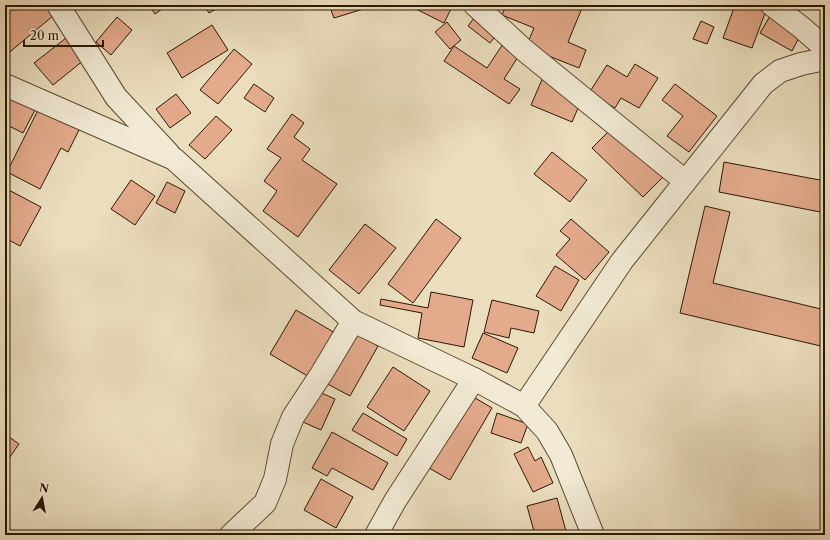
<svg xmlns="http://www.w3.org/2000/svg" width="830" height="540" font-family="'Libre Caslon Text',serif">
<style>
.building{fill:#e3ab8c;stroke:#2b1802}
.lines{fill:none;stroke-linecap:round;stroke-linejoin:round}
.street-casing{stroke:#5b4a31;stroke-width:24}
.street{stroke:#f2ead5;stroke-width:22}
</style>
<rect width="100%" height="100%" fill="#ebdebe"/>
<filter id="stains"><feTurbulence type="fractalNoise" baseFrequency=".005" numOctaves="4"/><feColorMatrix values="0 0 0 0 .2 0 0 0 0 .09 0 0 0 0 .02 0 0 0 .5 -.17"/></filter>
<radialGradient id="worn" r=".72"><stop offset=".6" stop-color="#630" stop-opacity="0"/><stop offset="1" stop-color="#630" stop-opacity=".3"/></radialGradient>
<!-- building -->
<g class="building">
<path d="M5,5H46L54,15L5,56Z"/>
<path d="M149,5H168L155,14Z"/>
<path d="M204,5H223L209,13Z"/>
<path d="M329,5H370V7L334,18Z"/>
<path d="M408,5H453L444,23Z"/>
<path d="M506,5H575L582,8L568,42L586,50L579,68L526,47L534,28L502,15Z"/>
<path d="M603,5H616L615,8Z"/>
<path d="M735,5H768L752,48L723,38Z"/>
<path d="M480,10L502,27L490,43L468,26Z"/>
<path d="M773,11L804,28L792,51L760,33Z"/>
<path d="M117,17L132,30L111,55L96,42Z"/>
<path d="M701,21L714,27L707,44L693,39Z"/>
<path d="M447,22L461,40L450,49L435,32Z"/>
<path d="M212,25L228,50L182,78L167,53Z"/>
<path d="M66,38L84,60L53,85L34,63Z"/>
<path d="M507,38L523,49L504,79L520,89L509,104L444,61L454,46L487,68Z"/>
<path d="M234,49L252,64L218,104L200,90Z"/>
<path d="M635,64L658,78L639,108L621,98L615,108L589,93L607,65L627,77Z"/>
<path d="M544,75L585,92L572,122L531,105Z"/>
<path d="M254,84L274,98L265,112L244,98Z"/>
<path d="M675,84L717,116L689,152L667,136L683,116L662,100Z"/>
<path d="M176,94L191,113L170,128L156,109Z"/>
<path d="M5,95L35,110L23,133L5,124Z"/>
<path d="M41,104L82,124L68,152L61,148L40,189L7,172Z"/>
<path d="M292,114L304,123L294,137L310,149L302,160L337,184L298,237L263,211L277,191L264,181L281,158L267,149Z"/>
<path d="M216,116L232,130L205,159L189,145Z"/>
<path d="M617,123L668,172L643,197L592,148Z"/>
<path d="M552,152L587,180L570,202L534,174Z"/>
<path d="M724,162L825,181V213L719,192Z"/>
<path d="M131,180L155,196L135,225L111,209Z"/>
<path d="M167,182L185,191L175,213L156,203Z"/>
<path d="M5,188L41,207L20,246L5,238Z"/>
<path d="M705,206L730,212L713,283L825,310V347L680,313Z"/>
<path d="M436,219L461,238L413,303L388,284Z"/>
<path d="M571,219L609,252L585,280L556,255L570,239L560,231Z"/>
<path d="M365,224L396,248L359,294L329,270Z"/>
<path d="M555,266L579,280L561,311L536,296Z"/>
<path d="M431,292L473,300L464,347L418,338L422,313L380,305L381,299L428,308Z"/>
<path d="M492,300L539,311L534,333L511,328L509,338L484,332Z"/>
<path d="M296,310L342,337L316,381L270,354Z"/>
<path d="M351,331L378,346L350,396L322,381Z"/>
<path d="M483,333L518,348L507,373L472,358Z"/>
<path d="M393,367L430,391L404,431L367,407Z"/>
<path d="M460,389L492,408L450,480L429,468L420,442L428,430L434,434Z"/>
<path d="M317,391L335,399L321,430L303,422Z"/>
<path d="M363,413L407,439L397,456L352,430Z"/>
<path d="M497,413L528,424L521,443L491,433Z"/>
<path d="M332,432L388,463L373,490L332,468L327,476L312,468Z"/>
<path d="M5,434L19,444L5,464Z"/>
<path d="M528,447L535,461L541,457L553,483L533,492L514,454Z"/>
<path d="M321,479L353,497L336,528L304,510Z"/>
<path d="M557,498L567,535H535L527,506Z"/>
</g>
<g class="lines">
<!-- street casing -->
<g class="street-casing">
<g id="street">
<path d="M58,5L116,97L169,154"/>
<path d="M475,5L524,50L685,181"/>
<path d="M772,5L801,27L825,48"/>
<path d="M5,85L174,159L353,321L474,379L524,406L547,431L561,455L593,535"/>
<path d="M524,406L622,261L763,84L780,71L801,64L825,59"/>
<path d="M231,535L265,503L275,479L282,444L293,417L322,373L353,321"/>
<path d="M376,535L395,501L474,379"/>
</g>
</g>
<!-- street -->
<use href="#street" class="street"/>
</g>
<!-- margin -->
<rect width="830" height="540" fill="none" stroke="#ebdebe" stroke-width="20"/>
<rect x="6" y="6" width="818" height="528" fill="none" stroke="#2b1802" stroke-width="2"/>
<rect x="10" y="10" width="810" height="520" fill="none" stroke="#2b1802"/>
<!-- north arrow -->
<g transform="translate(42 498) rotate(11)" stroke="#f2ead5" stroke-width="3" paint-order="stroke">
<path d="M0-3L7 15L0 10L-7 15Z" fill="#2b1802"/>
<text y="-6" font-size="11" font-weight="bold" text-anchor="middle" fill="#2b1802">N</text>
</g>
<!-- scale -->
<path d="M24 40v6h79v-6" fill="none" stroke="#2b1802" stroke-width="2"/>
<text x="30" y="40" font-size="12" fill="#2b1802" stroke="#f2ead5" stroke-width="3" paint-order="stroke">20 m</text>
<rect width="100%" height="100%" filter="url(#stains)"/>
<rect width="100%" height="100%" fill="url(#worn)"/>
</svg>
